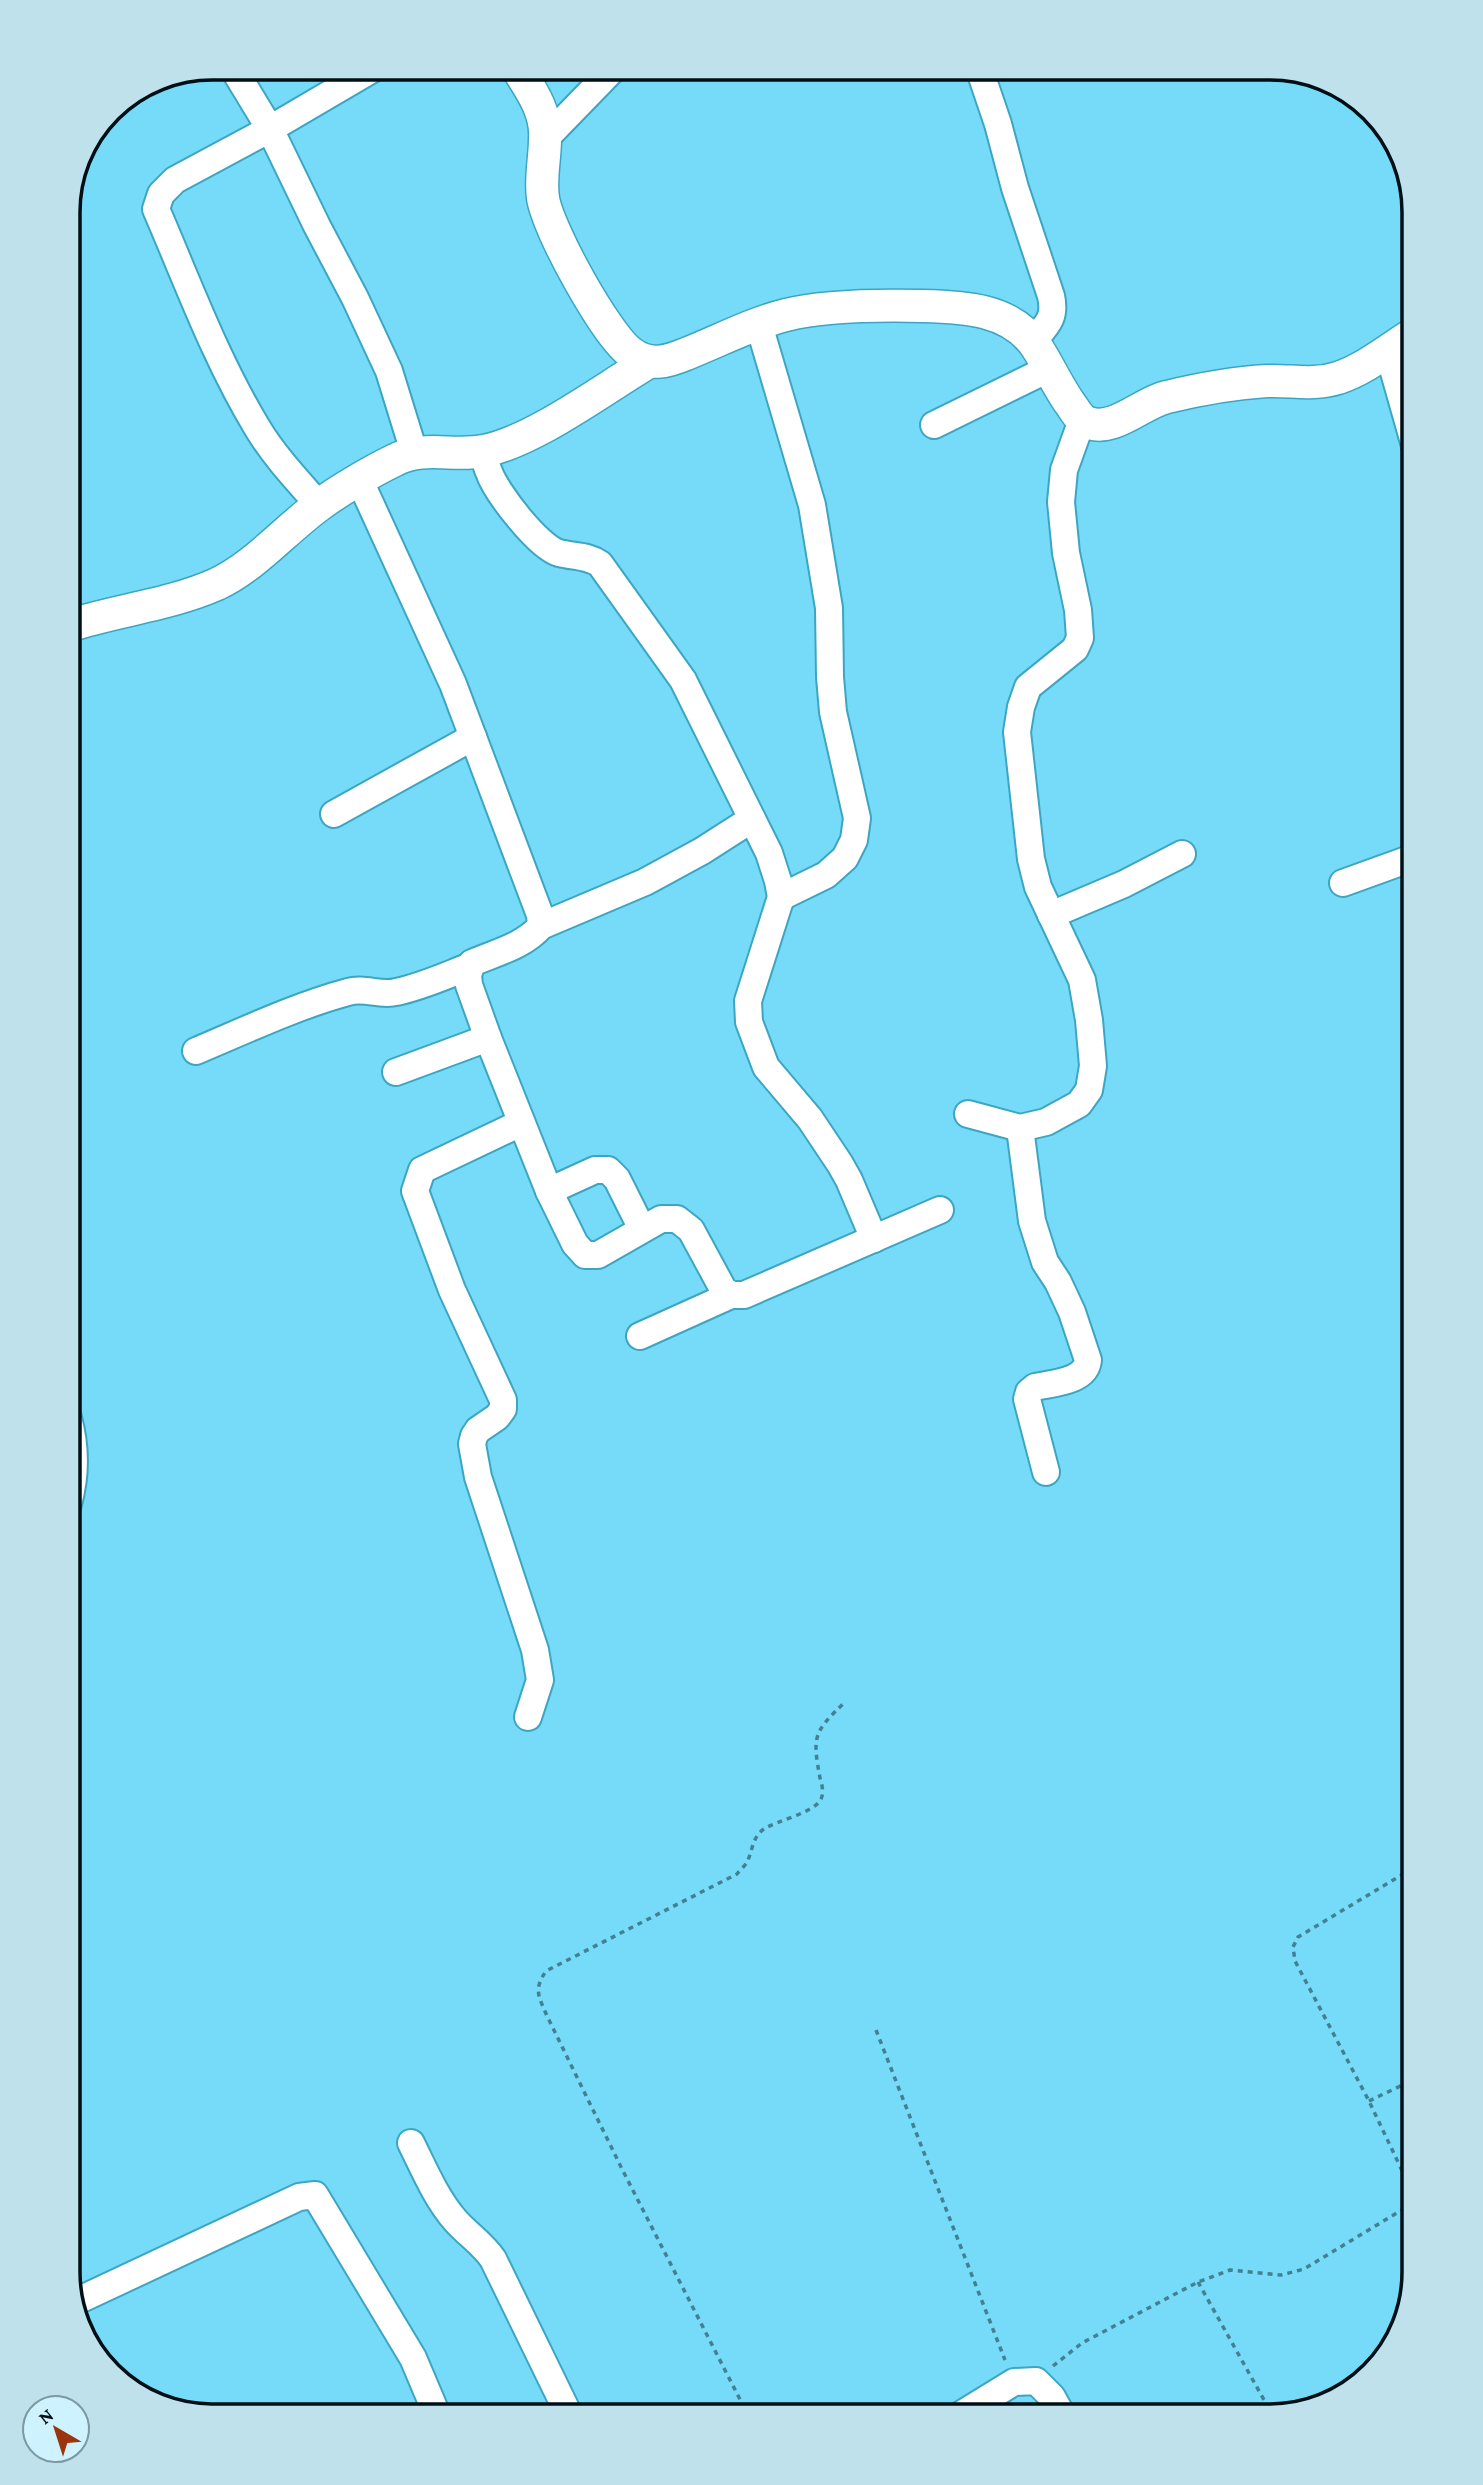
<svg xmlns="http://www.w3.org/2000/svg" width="1483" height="2485" font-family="'Crimson Pro',serif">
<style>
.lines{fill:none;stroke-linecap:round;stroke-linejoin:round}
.minor-casing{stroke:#3ca6c2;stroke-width:30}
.tertiary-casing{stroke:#3ca6c2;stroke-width:35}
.path{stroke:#428194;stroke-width:3.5;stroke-dasharray:5 5;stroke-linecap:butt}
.minor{stroke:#fff;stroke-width:26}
.tertiary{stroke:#fff;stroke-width:32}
.rim{fill:none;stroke:#000f15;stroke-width:3.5}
</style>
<rect width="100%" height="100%" fill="#76dbf8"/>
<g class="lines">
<!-- minor casing -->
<g class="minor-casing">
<g id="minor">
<path d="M233,68L270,129L374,68"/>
<path d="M979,68L998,124L1015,188L1051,296C1056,318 1047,325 1033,341"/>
<path d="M546,138L614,68"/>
<path d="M759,325L812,505L829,608L830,677L833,712L857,818L854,840L845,858L826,875L781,897"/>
<path d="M1388,351L1415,446"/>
<path d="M934,425L1050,368"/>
<path d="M483,451C485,458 486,466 489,472C496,492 538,547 559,553C574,557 587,555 600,564L683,680L769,853L778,881L781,897L748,1001L749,1022L766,1067L810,1119L840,1164L849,1180L874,1239"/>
<path d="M360,481L453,684L540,915L541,926C524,946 495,953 472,963L468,975L469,985L488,1038L549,1191L575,1244L585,1255H598L661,1219H677L691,1230L723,1289L731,1295H744L940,1210"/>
<path d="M319,505C298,481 275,457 258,429C216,360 188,283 156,209L161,194L175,180L270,129L317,226L355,298L389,371L414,452"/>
<path d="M334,814L473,737"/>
<path d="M1343,883L1415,857"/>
<path d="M1051,915L1124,884L1182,854"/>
<path d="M541,926L645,882L702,851L752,819"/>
<path d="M196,1051C246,1030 296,1006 348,992C364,987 380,996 396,992C421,987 445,976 468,967"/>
<path d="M396,1072L488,1038"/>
<path d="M968,1114L1020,1128L1046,1122L1079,1104L1089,1090L1093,1066L1089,1020L1082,980L1038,887L1031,859L1017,732L1021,707L1028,687L1075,649L1080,638L1078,610L1066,553L1061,502L1064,470L1082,420"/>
<path d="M521,1123L422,1170L415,1191L452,1290L503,1400V1409L497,1417L478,1430L474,1436L472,1444L478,1477L535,1650L540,1680L528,1717"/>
<path d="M1020,1128L1032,1221L1045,1262L1058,1282L1072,1312L1088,1360C1086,1382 1052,1383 1035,1387L1029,1392L1027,1399L1046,1472"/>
<path d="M549,1191L595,1170H608L617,1179L642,1229"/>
<path d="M640,1336L731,1295"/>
<path d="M68,1504C76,1475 76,1447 68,1418"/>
<path d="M411,2143C424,2169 436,2198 455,2220C467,2234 482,2243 493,2259L570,2417"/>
<path d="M75,2302L299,2197L315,2195L413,2358L438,2417"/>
<path d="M957,2417L1014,2382L1036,2381L1052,2397L1063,2417"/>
</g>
</g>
<!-- tertiary casing -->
<g class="tertiary-casing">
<g id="tertiary">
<path d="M517,68C531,90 547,112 545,139C545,159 540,178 543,198C548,230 606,335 631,353C649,367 667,362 686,354C719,341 753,323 786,315C826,305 882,305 923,306C964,307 1011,309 1036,346C1048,364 1057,385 1069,402C1075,410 1080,421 1089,423C1115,432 1143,402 1167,397C1200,389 1233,383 1267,381C1292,380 1312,386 1338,378C1367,368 1389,349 1415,333"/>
<path d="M68,626C117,610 170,605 217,584C255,566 284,531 318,506C338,491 372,471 395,460C423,445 454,457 484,451C534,441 602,390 647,363"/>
</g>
</g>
<!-- path -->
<g class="path">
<path d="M876,2030L1005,2360"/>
<path d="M1369,2101L1415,2079"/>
<path d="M1415,2198L1369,2101L1295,1961L1293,1947L1298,1937L1415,1867"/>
<path d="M1198,2282L1273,2416"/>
<path d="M1053,2366L1082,2343L1198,2282L1230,2270L1281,2275L1304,2269L1415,2202"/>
<path d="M749,2417L622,2169L547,2016C539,1997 533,1990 546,1971L737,1874C740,1870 745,1866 747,1862C753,1850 752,1837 764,1829C778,1820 814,1813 821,1799C824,1793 822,1784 820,1778C812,1735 814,1732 845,1702"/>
</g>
<!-- minor -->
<use href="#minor" class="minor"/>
<!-- tertiary -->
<use href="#tertiary" class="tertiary"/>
</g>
<!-- crop -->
<path d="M0 0H1483V2485H0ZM212 80H1270A132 132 0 0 1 1402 212V2272A132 132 0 0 1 1270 2404H212A132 132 0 0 1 80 2272V212A132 132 0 0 1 212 80Z" fill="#bee1eb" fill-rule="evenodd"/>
<path class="rim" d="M212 80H1270A132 132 0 0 1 1402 212V2272A132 132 0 0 1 1270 2404H212A132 132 0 0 1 80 2272V212A132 132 0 0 1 212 80Z"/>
<!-- north arrow -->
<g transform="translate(56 2429) rotate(321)"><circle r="33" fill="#cef3fe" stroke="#7c98a1" stroke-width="2"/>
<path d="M0-5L12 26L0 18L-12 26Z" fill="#9b350d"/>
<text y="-10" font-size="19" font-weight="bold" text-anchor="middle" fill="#000f15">N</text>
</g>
</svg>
